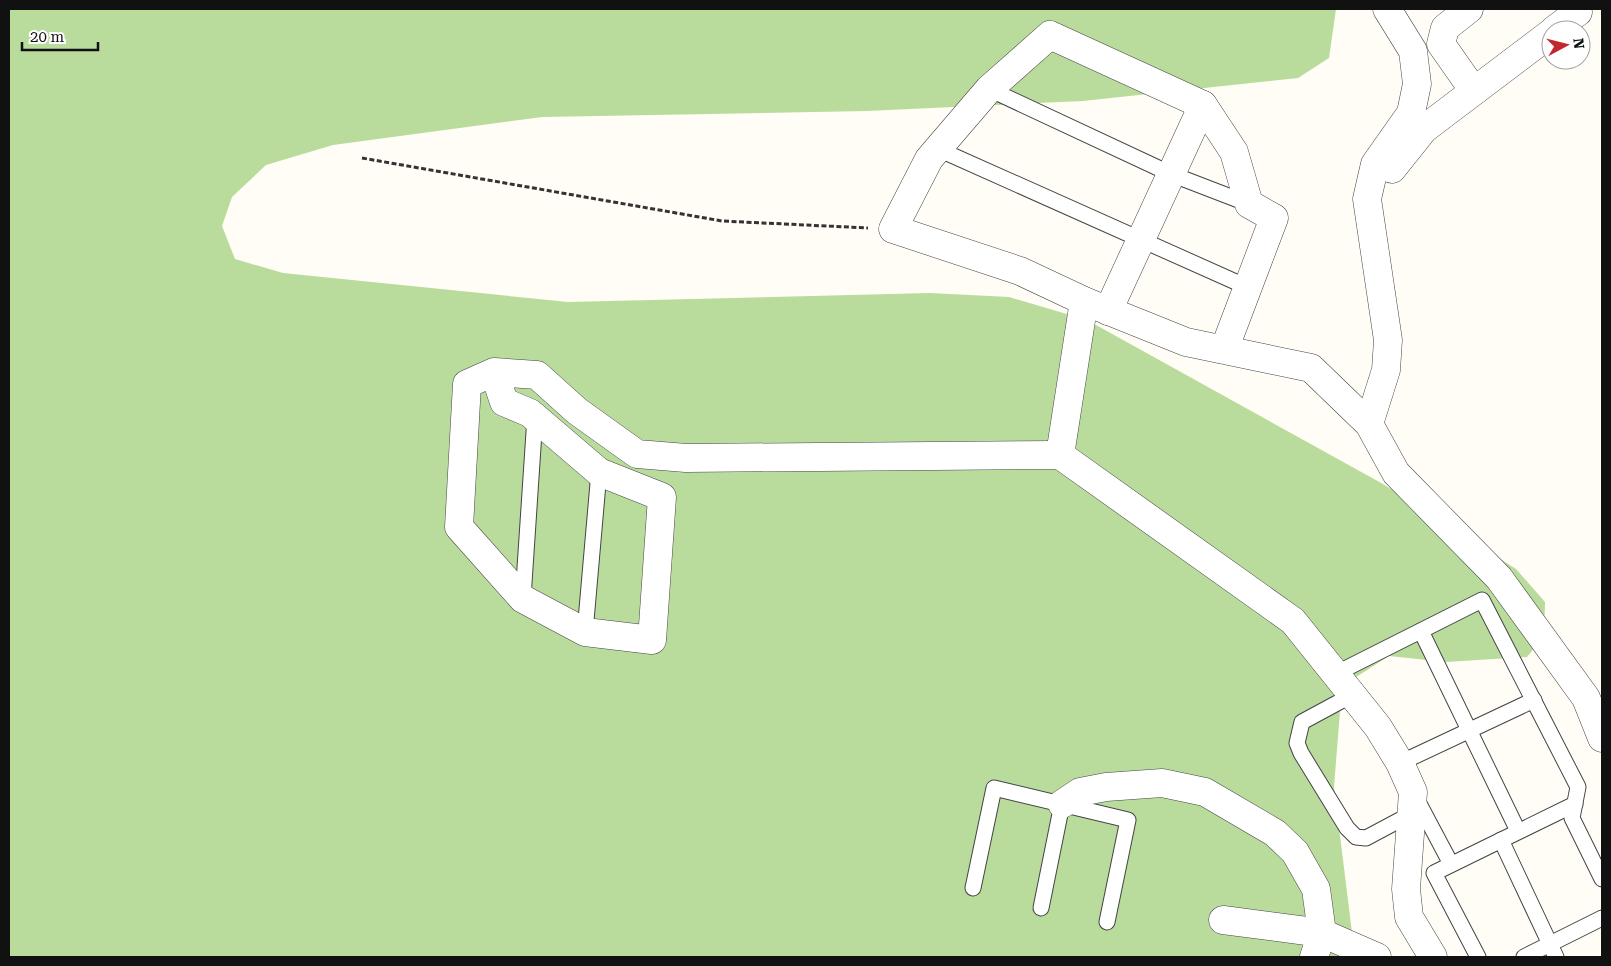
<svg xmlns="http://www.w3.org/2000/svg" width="1611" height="966" font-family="'Roboto Serif',serif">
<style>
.forest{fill:#b9dc9c}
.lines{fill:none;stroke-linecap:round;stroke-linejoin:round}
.lane-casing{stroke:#444;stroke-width:17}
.street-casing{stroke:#444;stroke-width:29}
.path{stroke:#333;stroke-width:3;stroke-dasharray:5 2.5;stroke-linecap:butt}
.lane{stroke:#fff;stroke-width:15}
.street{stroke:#fff;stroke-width:28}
</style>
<rect width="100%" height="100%" fill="#fffdf5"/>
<!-- forest -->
<path class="forest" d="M9,9H1336L1329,58L1298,78L1083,101L867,111L542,117L333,145L266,165L232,197L222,226L235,259L283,273L568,302L930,293L1009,297L1087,320L1383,484L1516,569L1545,602L1544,636L1527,657L1446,662L1389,656L1342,686L1334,787L1355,957H9Z"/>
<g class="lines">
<!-- lane casing -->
<g class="lane-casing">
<g id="lane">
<path d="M989,89L1171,174L1249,204"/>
<path d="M938,149L1247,287"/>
<path d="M523,598L535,417"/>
<path d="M1421,631L1518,831"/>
<path d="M585,632L599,472"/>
<path d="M1335,674L1482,600L1578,787L1572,818L1602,879"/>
<path d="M1352,695L1302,722L1297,743L1301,753L1347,828L1356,837L1366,838L1411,814"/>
<path d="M1400,763L1534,700"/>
<path d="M1416,798L1451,864"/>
<path d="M1501,840L1556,957"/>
<path d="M973,888L994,788L1128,820L1107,922"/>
<path d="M1041,908L1062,804"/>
<path d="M1478,957L1434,873L1575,804"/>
<path d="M1524,957L1602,918"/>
</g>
</g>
<!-- street casing -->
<g class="street-casing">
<g id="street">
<path d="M1469,9L1445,28L1441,44L1474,91"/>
<path d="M1554,30L1578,12L1576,9"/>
<path d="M1392,169L1424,129L1551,33"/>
<path d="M1108,311L1203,105"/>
<path d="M1224,350L1274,218L1249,204L1234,152L1203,105L1050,35L989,89L929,159L893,229L1020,271L1084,301L1186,342L1311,368L1369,424L1396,473L1499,578L1586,698L1602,738"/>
<path d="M494,372L504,402L530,413L599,472L662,497L652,640L585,632L523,599L459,527L467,384L494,372L537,375L577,411L637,454L686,458L1060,455L1293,621L1378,727L1400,763L1413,792L1406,889L1409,917L1433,957"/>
<path d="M1369,424L1386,370L1388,340L1367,199L1375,164L1411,113L1417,84L1413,51L1387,9"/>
<path d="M1060,455L1084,301"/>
<path d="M1062,804L1080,792L1106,787L1162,783L1205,792L1275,833L1295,852L1316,889L1322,933L1377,957"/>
<path d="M1223,920L1322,933L1314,957"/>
</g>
</g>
<!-- path -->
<path class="path" d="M362,158L722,221L868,228"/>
<!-- lane -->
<use href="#lane" class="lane"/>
<!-- street -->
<use href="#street" class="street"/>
</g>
<!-- border -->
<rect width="1611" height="966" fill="none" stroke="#111111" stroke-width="20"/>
<!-- north arrow -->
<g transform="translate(1566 45) rotate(83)"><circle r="24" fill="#ffffff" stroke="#a0a0a0"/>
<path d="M0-4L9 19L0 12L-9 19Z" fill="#c4262e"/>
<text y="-8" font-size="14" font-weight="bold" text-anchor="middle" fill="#111111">N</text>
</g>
<!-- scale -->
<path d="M22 42v8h76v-8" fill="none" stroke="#111111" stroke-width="2.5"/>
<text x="30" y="42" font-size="15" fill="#111111" stroke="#ffffff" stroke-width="4" paint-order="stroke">20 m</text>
</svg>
